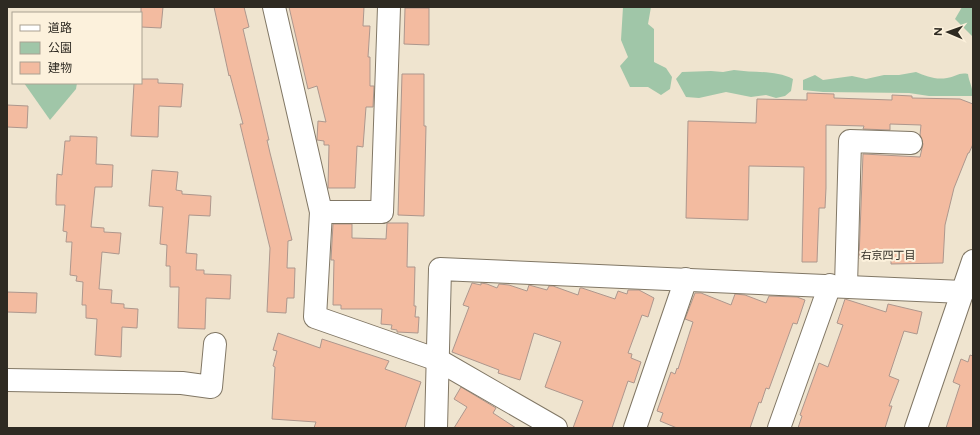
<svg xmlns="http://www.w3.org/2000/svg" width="980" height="435" font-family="Figtree,'Noto Sans JP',sans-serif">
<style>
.green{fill:#a0c6a8}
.building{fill:#f3bba0;stroke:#ad978d}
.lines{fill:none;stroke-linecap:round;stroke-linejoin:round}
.minor-casing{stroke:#817765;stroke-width:24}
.minor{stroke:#fff;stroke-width:22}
.labels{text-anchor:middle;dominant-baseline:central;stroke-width:4;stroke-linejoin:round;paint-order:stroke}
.neighbourhood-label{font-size:11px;fill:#2e2a22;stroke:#fcf1dc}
</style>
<rect width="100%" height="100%" fill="#efe4cf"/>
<!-- green -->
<g class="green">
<path d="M623,7H651L648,24L654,29V62L666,68L672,77L670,89L661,95L648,87H630L620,66L628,57L621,40Z"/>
<path d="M962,7H973V37L955,19Z"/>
<path d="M734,70C753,73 776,70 793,79L791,91L785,96L776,98L766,95L751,97L726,92L699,98L686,97L676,79L682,72L711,71L723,72Z"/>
<path d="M916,72C926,76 935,80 947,78C955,77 959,72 968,74C969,82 973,88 973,96H929L909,93L823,92L803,90V80L815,75L823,80L852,76L866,79L884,75H899Z"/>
<path d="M24,83H77L76,89L50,120Z"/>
</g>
<!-- building -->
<g class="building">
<path d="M141,7H163L161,28L141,27Z"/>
<path d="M214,7H244L249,27L243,29L269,140H267L270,153L292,240L288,241L287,268H295L294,298H287L286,313L267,312L270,248L240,124H243L230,75L229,76Z"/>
<path d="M289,7H364L363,26H370L368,57H370V86H374L373,107H366L363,147L357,146L355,188H328L329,145H324V141L317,140V139L318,121L326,122L317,86L308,89Z"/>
<path d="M405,8H429V45L404,44Z"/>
<path d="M402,74H424V126H426L424,216L398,215Z"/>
<path d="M141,79H158V83L183,84L181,107L159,106L158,137L131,136L134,83H141Z"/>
<path d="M807,93L834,94V98L892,100V95L912,96V98L960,99L973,104V144L969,153H968L954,188L945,225L943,263L891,264V259L859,258L863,154L920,157L923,144L920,135L921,125L890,124V130L863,129L864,126L826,125V188L825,208H819L817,262H802L804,167L749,166L748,220L686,218L688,121L756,123L757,99L807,100Z"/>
<path d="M7,105L28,106L27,128L7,127Z"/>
<path d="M70,136L97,137L96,164L113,165L112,187H95L91,227L104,228V232L121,233L119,254L102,252L99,289L112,290L111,303L124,304V308L138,309L137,328L122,327L121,357L95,355L97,319L86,318V305H82L83,282L76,281L77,276L70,275L72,242H66L67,232L63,231L65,205H56V196L57,174L62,175L65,141H70Z"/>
<path d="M152,170L178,172L176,190L182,191V194L211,196L210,216L189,215L186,253L197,254L196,270H204V274L231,275L230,299L206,298L205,329L178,328L179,287H170V266H166L167,245L160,244L163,207L149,206Z"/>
<path d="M387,223H408L407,267H415L414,306H416L415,317H419L418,333L397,332V330L391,329L392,325L381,324L382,309H341V305H333L334,260H331L333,224H352V238L386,239Z"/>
<path d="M472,283L481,285V283L487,284L497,288L499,284L509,285L527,291L529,285L547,290L549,286H553L578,295L580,288H582L615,299L618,291L627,294L628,290H639L654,298L648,317L642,315L628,353L632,354L631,358L641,362L634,383L628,381L612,428H573L583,401L545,387L561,342L534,333L520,380L498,373L499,370L452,352L469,307L463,305Z"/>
<path d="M7,292L37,293L36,313L7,312Z"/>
<path d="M695,293H701L731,305L735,294L745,295L766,303L769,296L797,297L805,300L797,324L793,323L769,389L766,388L761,403L759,402L750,428H677L660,421L663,413L657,411L671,372L675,374L677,368L678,369L693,322L685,319Z"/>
<path d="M845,299L886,312L888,304L922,312L917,334L904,331L889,376L899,380L889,406H892L885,428H798L802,416L800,415L819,363L828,367L843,325L837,323Z"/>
<path d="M278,333L320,348L322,339L389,361L385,369L421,382L405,428H314L316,422L272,419L275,367L273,366L277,351L273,350Z"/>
<path d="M970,355L973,356V428H946L960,385L953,382L961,359L968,362Z"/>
<path d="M461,387L496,408L493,413L516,428H454L467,407L454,399Z"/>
</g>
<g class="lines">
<!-- minor casing -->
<g class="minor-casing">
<g id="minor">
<path d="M274,7L321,212L315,317L438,360L556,428"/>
<path d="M321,212H382L389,7"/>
<path d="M846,286L850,141L911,143"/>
<path d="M7,380L182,383L211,387L215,344"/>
<path d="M436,428L440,269L963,292"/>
<path d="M635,428L686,279"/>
<path d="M779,428L830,285"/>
<path d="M916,428L973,261"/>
</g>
</g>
<!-- minor -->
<use href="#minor" class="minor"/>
</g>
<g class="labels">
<!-- neighbourhood labels -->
<g class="neighbourhood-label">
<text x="888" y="255">右京四丁目</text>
</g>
</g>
<!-- border -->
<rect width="980" height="435" fill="none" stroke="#2e2a22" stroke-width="16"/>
<!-- legend -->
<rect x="12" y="12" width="130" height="72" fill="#fcf1dc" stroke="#aaa192"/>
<rect x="20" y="25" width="20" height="6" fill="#ffffff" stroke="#aaa192"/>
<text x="48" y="32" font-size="12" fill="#2e2a22">道路</text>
<rect x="20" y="42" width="20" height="12" fill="#a0c6a8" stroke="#aaa192"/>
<text x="48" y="52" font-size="12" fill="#2e2a22">公園</text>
<rect x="20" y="62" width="20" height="12" fill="#f3bba0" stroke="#aaa192"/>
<text x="48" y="72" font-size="12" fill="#2e2a22">建物</text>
<!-- north arrow -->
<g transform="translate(948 32) rotate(272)" stroke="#fcf1dc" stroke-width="3" paint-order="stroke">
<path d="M0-3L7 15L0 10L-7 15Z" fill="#2e2a22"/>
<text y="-6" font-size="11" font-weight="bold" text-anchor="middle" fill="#2e2a22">N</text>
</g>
</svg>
